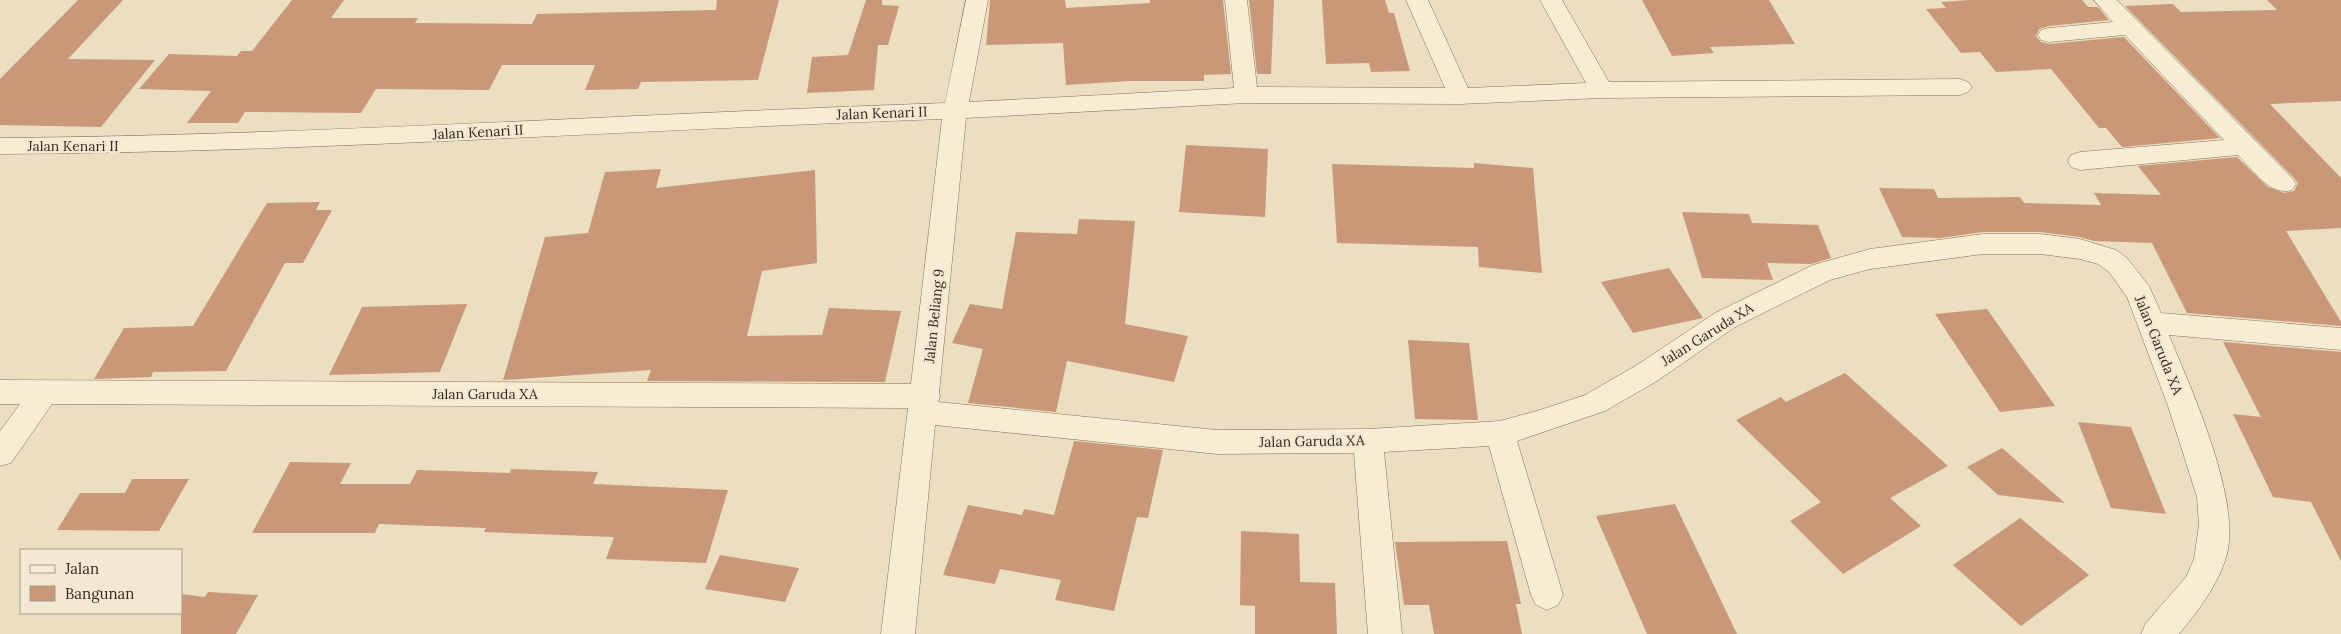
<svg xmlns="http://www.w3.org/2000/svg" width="2341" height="634" font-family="Lora,serif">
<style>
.building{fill:#c89879}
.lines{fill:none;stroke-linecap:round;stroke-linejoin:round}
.minor-casing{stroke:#846f5a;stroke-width:1}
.minor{fill:#f7ecd4;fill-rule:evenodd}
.labels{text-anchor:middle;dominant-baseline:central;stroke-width:4.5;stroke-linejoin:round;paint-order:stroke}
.street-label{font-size:14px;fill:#34281d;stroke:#f3e8d1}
</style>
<rect width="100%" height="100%" fill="#ebdec1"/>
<!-- building -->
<g class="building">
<path d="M78,0H123L68,59L155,60L101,127L0,125V79Z"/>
<path d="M292,0H344L331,18H418L415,23L532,24L537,14L716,10L717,0H779L758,80L641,82L638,89L585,90L595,65H502L489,90L376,89L361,113L245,112L238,123H187L211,91L139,89L169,54L237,56L241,51H252Z"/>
<path d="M866,0H882V5L899,6L888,45H878L874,90L807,93L812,57L848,55Z"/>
<path d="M990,0H1065L1066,8L1150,3V0H1223L1231,74L1204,75V81H1130L1066,85L1063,43L986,45Z"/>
<path d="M1249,0H1274L1271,74H1257Z"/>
<path d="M1322,0H1385L1389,13H1394L1410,71L1371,72L1369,63L1326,64Z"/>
<path d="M1642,0H1769L1795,44L1710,47L1714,53L1672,56Z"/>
<path d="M1971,0H2082L2088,7H2098L2109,20L2049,26L2039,29L2036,36L2041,42L2049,44L2124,37L2220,138L2122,147L2106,128H2099L2051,69L1996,72L1980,52L1961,53L1926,9L1946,8L1941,2Z"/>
<path d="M2267,0H2341V101L2270,104L2341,178V228L2286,231L2341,322V326L2187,313L2152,243L2094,241L2080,237L2040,232H1983L1940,238L1902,237L1879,188L1934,189L1938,198L2020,197L2024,203L2101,205L2094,193L2161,195L2138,166L2237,157L2268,187L2284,193L2294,191L2298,183L2293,177L2125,6L2173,4L2181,12L2277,10Z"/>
<path d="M1186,145L1268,149L1265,217L1179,212Z"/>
<path d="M1474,163L1533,168L1542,273L1479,267L1478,247L1337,243L1332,164L1474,168Z"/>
<path d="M661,169L656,188L815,170L817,263L762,271L747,336L822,335L829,308L901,311L885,382L647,381L651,370L503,380L545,237L588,233L605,172Z"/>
<path d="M320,202L316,210H332L303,263H285L226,371L153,372L151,377L94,379L124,328L193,326L267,203Z"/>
<path d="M1682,212L1749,214L1752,223L1818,225L1831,258L1811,264L1767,263L1773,280L1702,278Z"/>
<path d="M1079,219L1135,221L1125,324L1188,336L1174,382L1067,361L1056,412L968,403L983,349L952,343L970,304L1002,309L1016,232L1077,234Z"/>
<path d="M1669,268L1703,318L1633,333L1601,282Z"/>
<path d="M467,304L440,372L329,375L362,307Z"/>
<path d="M1987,309L2055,406L2000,412L1935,314Z"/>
<path d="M1408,340L1469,343L1478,420L1415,419Z"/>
<path d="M2223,342L2341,352V561L2311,502L2273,497L2233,414L2261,417Z"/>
<path d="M1845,373L1948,466L1890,498L1921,526L1843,574L1790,521L1821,502L1736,420L1781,397L1786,402Z"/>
<path d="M2078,422L2131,427L2166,514L2111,508Z"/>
<path d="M1074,441L1163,450L1148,518L1137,517L1114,611L1055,600L1061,580L1000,569L995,584L943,575L968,505L1022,515L1024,509L1054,515Z"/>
<path d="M2002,448L2065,503L1998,495L1967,467Z"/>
<path d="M290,462L351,463L340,484H410L417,470L510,473L511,469L598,472L593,484L728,490L706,563L606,559L614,537L484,532L486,528L379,524L375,533H252Z"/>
<path d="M132,479H189L159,531L57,530L80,493H125Z"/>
<path d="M1675,504L1737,634H1647L1596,516Z"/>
<path d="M2020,518L2089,575L2021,626L1953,565Z"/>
<path d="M1241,531L1299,534L1300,582L1335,583L1337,634H1255V606L1240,605Z"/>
<path d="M1507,541L1521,604H1516L1522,634H1434L1429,605H1404L1395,542Z"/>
<path d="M720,555L799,568L785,602L705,589Z"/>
<path d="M208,592L258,595L236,634H181V594L205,597Z"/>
</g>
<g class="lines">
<!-- minor casing -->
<g class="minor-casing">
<g id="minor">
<path d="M966,0H988L969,102L1234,88L1225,0H1247L1257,87L1445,88L1406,0H1428L1468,88L1586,83L1540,0H1562L1609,82L1960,79L1968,82L1972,87L1968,92L1960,95L1602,98L1460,104L1246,103L966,118L939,393L940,396L938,402L1217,430L1368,429L1500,421L1540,410L1585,395L1637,365L1715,313L1813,265L1870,249L1983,234H2040L2080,239L2116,250L2127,258L2149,286L2161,313L2341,328V350L2169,335C2191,389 2245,506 2225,561C2215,589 2198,611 2179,634H2141L2146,623L2186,577L2194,559L2199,525L2197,497L2168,406L2127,297L2109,272L2098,264L2080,259L2040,254H1983L1870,269L1830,280L1735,327L1657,381L1605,411L1517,441L1563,595L1558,605L1547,610L1536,605L1531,595L1489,446L1384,452L1402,634H1368L1354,453L1217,454L935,425L915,634H881L908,408L52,404L11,463L0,466V431L20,404H0V380L911,384L942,119C628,130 314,152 0,154V138C315,135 630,114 945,103Z"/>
<path d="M2094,0H2117L2292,178L2296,184L2292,190C2270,197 2253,169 2238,155L2080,170L2071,167L2068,161L2071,155L2080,152L2224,140L2125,35L2049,42L2041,40L2038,35L2041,30L2049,28L2113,22Z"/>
</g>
</g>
<!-- minor -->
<use href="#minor" class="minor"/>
</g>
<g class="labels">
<!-- street labels -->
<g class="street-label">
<text transform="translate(882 113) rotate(-2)">Jalan Kenari II</text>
<text transform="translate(478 132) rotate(-3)">Jalan Kenari II</text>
<text x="73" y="146">Jalan Kenari II</text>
<text transform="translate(934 316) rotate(-84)">Jalan Beliang 9</text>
<text transform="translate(1707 334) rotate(-32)">Jalan Garuda XA</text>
<text transform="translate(2159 345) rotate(68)">Jalan Garuda XA</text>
<text x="485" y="394">Jalan Garuda XA</text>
<text transform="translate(1312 441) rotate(-1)">Jalan Garuda XA</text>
</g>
</g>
<!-- legend -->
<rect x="20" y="549" width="162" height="65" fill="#f3e8d1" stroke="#a79b89"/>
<rect x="30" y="565" width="25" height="8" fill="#f7ecd4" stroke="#a79b89"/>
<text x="65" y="574" font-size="15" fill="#34281d">Jalan</text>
<rect x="30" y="586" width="25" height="15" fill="#c89879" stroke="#a79b89"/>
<text x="65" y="599" font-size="15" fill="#34281d">Bangunan</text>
</svg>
